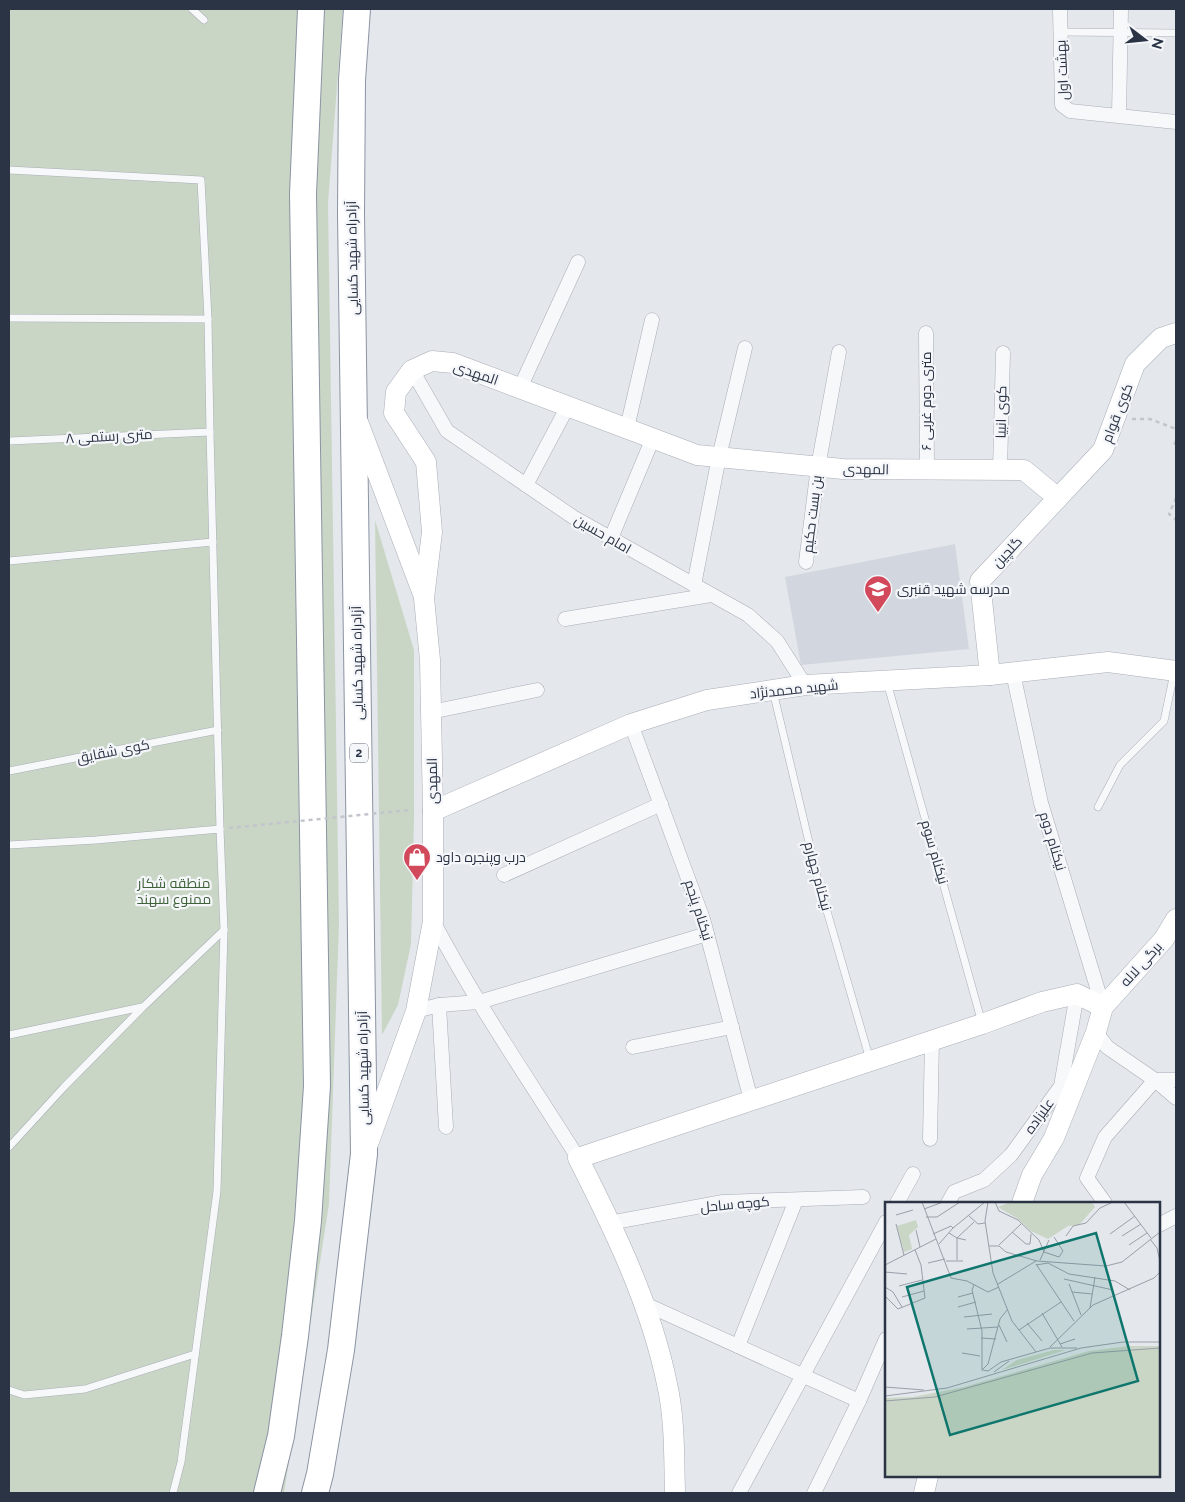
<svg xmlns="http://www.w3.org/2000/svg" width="1185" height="1502" font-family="Raleway,Cairo,sans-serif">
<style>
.built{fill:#d2d6de}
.green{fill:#c9d6c5}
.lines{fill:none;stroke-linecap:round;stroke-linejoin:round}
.lane-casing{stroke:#a9aeb7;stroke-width:8}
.street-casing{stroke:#a9aeb7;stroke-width:15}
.secondary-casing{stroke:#a9aeb7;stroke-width:21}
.highway-casing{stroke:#8b94a3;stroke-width:28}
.path{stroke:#c2c5cb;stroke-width:2.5;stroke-dasharray:4 4;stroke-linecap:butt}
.lane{stroke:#f7f8fa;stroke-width:7}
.street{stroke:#f7f8fa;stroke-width:14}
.secondary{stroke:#fff;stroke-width:20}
.highway{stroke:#fff;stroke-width:26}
.path-bridge{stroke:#c2c5cb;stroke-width:2.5;stroke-dasharray:4 4;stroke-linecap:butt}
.labels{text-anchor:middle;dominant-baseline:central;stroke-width:4.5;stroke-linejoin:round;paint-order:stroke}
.shield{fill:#f4f6f9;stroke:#676e7b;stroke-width:1}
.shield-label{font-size:12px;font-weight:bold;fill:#2b3445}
.street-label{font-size:14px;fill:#2b3445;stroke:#f4f6f9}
.poi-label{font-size:14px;fill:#2b3445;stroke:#f4f6f9;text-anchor:start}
.park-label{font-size:14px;fill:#3f6138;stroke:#f4f6f9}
.inset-road{fill:none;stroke:#9a9fa9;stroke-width:1}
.view{fill:#0f766e;fill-opacity:0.15;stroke:#0f766e;stroke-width:2.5}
.inset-edge{fill:none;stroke:#2b3445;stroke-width:2.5}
</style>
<rect width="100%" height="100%" fill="#e4e7ec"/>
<!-- built -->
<path class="built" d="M955,544L969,649L801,665L785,577Z"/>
<!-- green -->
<g class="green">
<path d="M9,9H343L328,203L339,924L329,1204L284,1493H9Z"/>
<path d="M375,520L414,650V819L411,944L398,1005L382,1035Z"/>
</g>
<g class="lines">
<!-- lane casing -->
<g class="lane-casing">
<g id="lane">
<path d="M192,9L204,20"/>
<path d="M1060,32L1176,33"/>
<path d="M9,170L201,180L208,319L210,432L220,829"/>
<path d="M9,318L208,319"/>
<path d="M9,441L210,432"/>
<path d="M9,561L213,542"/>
<path d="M887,682L982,1023"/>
<path d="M773,691L818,880L870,1060"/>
<path d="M9,771L218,730"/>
<path d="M1098,807L1120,765L1164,721L1174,673"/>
<path d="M9,845L96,840L220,829L224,930L217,1191L181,1462L173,1493"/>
<path d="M9,1035L142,1007"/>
<path d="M9,1147L64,1087L143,1007L224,930"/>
<path d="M9,1390L24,1395L85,1389L195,1354"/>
</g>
</g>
<!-- street casing -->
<g class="street-casing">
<g id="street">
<path d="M1060,9L1062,105L1070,111L1176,122"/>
<path d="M1119,115L1121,9"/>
<path d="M926,333L927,470"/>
<path d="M412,370L447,431L573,517L748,615L777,641L805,685"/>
<path d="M520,388L578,262"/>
<path d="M627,428L652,320"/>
<path d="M1000,470L1003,353"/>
<path d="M526,485L568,406"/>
<path d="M611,538L653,438"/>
<path d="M806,562L818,467L839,352"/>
<path d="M694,585L719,457L745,348"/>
<path d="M565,619L711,595"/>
<path d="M1013,673L1041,803L1103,1007"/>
<path d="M431,712L537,690"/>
<path d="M631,724L703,919L751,1100"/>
<path d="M504,875L661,804"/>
<path d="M433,921C476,1003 529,1080 578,1158"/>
<path d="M439,1005L446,1127"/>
<path d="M416,1011L439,1005L479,1002L707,934"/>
<path d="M1096,1032L1107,1047L1155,1080L1176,1098"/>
<path d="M633,1047L732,1027"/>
<path d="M930,1139L932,1040"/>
<path d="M897,1203L913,1174"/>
<path d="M948,1203L954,1192L984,1180L1011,1155L1061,1086L1077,994"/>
<path d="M1105,1203L1087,1178L1105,1137L1155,1080H1176"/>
<path d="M609,1223L723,1202L863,1197"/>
<path d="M1159,1225L1176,1216"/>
<path d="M643,1303L859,1401"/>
<path d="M738,1346L796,1200"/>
<path d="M739,1493L886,1222"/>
<path d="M814,1493L859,1401L886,1339"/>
</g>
</g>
<!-- secondary casing -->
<g class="secondary-casing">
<g id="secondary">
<path d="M358,422L423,594"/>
<path d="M990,675L980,581L1103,450L1135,364L1161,338L1176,333"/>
<path d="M433,811L631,724L707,700L805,685L990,675L1108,662L1176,671"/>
<path d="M368,1144L416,1011L433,921V811L430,660L424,598L432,532L426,462L394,413L396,392L412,370L432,361L453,363L697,455L843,469L1024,470L1058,498"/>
<path d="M1022,1203L1032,1175L1054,1138L1096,1032L1103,1007L1164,939L1176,919"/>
<path d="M675,1493C674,1457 675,1419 667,1384C651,1305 614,1229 578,1158L982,1024L1042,1002L1077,994L1103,1007"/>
<path d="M924,1493L928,1476"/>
</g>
</g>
<!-- highway casing -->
<g class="highway-casing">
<g id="highway">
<path d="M267,1493L281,1436L295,1336L308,1221L317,1086L303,194L311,9"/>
<path d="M315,1493L320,1474L341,1350L364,1154L351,213L352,80L357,9"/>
</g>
</g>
<!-- path -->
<g class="path">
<path d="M1132,419H1150L1176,429"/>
<path d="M1176,441L1174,445L1176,446"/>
<path d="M1176,498L1169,514L1176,520"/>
</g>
<!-- lane -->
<use href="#lane" class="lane"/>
<!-- street -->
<use href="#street" class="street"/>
<!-- secondary -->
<use href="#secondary" class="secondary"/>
<!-- highway -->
<use href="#highway" class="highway"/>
<!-- path-bridge -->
<path class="path-bridge" d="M229,828L410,810"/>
</g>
<!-- icons -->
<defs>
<g id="school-pin" transform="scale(1.4375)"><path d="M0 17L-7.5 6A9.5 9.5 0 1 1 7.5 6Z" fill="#d1495b" stroke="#f4f6f9"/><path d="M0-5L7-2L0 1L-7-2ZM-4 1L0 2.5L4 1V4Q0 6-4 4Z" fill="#fff"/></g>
<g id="shop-pin" transform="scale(1.4375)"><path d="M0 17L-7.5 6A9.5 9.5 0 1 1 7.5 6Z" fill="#d1495b" stroke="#f4f6f9"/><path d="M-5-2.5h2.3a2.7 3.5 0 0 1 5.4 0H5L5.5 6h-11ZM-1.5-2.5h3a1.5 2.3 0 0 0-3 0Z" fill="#fff"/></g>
</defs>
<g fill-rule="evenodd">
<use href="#school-pin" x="878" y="589"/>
<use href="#shop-pin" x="417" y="857"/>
</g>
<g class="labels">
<!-- shield labels -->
<rect class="shield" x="350" y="743.5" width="18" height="19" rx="4"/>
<g class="shield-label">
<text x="359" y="753">2</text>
</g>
<!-- street labels -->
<g class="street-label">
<text transform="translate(1062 70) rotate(-93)">بهشت اول</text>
<text transform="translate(352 258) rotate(-91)">آزادراه شهید کسایی</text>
<text transform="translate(476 373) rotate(19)">المهدی</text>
<text transform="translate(926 401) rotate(-90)">۶ متری دوم غربی</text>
<text transform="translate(1001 412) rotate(-89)">کوی انبیا</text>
<text transform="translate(1117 413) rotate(-69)">کوی قوام</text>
<text transform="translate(109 436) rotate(-3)">۸ متری رستمی</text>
<text transform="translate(866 469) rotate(1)">المهدی</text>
<text transform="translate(812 514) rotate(-83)">بن بست حکیم</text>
<text transform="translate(603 534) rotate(30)">امام حسین</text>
<text transform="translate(1007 552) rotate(-47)">گلچین</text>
<text transform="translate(357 663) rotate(-91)">آزادراه شهید کسایی</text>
<text transform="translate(794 689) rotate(-6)">شهید محمدنژاد</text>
<text transform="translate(113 751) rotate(-11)">کوی شقایق</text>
<text transform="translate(432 781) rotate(-91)">المهدی</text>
<text transform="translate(1053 841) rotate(73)">نیکنام دوم</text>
<text transform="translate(935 852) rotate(74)">نیکنام سوم</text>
<text transform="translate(818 876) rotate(75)">نیکنام چهارم</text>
<text transform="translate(699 910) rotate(72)">نیکنام پنجم</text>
<text transform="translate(1141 964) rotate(-48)">برگی لاله</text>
<text transform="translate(363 1068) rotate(-91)">آزادراه شهید کسایی</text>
<text transform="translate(1039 1116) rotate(-54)">علیزاده</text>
<text transform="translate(735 1204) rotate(-5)">کوچه ساحل</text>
</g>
<!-- poi labels -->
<g class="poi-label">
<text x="897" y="589">مدرسه شهید قنبری</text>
<text x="436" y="857">درب وپنجره داود</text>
</g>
<!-- park labels -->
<g class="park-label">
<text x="174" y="883">منطقه شکار<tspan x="174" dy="16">ممنوع سهند</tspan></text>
</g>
</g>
<!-- overview -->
<g transform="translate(885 1202)">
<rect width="275" height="275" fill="#e4e7ec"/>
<path d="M126,0H207L210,5L194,23L183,24L163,37L146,29L133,17L113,5ZM31,18L33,25L24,33L27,47L19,50L12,24ZM244,144H275V275H0V196L28,195L79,185L204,149ZM169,148H181L117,168L132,158Z" fill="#c9d6c5"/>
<path class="inset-road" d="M37,0L66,76L82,79L103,90L114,85M103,0L100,19L108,71L127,119L151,150M110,0L114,9L133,18L154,38L159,50L174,55L178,49L169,35M239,0L266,36M39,7L58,0M11,13L28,8M84,14L93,22L100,21M41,15H52L75,0M11,22L19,53M31,28L35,45M127,30L141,42H145L146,32M64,31L72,36L89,20M48,32L66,24L68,26M225,32L250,14M181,34L188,24L201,21L215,6L228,0M237,34L256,22M265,37L272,46L275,59M54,42L68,26L100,0M114,43L136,22M244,43L262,31M104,44H114L121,50L152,59L221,64L237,60L275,30M72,58V36L81,38M155,58L164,38M61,59H78M43,61L60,57M151,62L189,119M0,63L51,37M151,63L163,61L184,72L230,79L245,88M0,70L22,72M179,77L228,88M113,82L151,59M184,82L196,113M89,83L87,88L97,129V168L103,169L116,160L165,146H192M14,84L37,78M0,85L8,90L17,105M187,90L207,92M0,94L13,107L40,96L36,63L30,48M17,95L39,89M73,95L88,91M73,105L91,100M205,106L210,75M157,111L177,145M79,115L107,112M142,121L157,139M114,123L122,140M82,127L113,125M134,128L176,100M96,136L111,137M175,142L190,137M165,145L208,103L269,76L275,70M77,151L95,154M97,168L103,162L115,117L122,108M109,170L124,159M0,185L39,188M0,194L62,186L196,146L238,140H275M0,199L50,195L207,151L275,146"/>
<path class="view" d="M211,31L253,179L65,233L22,85Z"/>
<rect width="275" height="275" class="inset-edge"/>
</g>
<!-- border -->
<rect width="1185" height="1502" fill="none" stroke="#2b3445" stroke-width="20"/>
<!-- north arrow -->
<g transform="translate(1145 40) rotate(106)" stroke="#f4f6f9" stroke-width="4" paint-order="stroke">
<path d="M0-4L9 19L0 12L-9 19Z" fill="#2b3445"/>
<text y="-8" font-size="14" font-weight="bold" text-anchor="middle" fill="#2b3445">N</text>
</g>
</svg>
